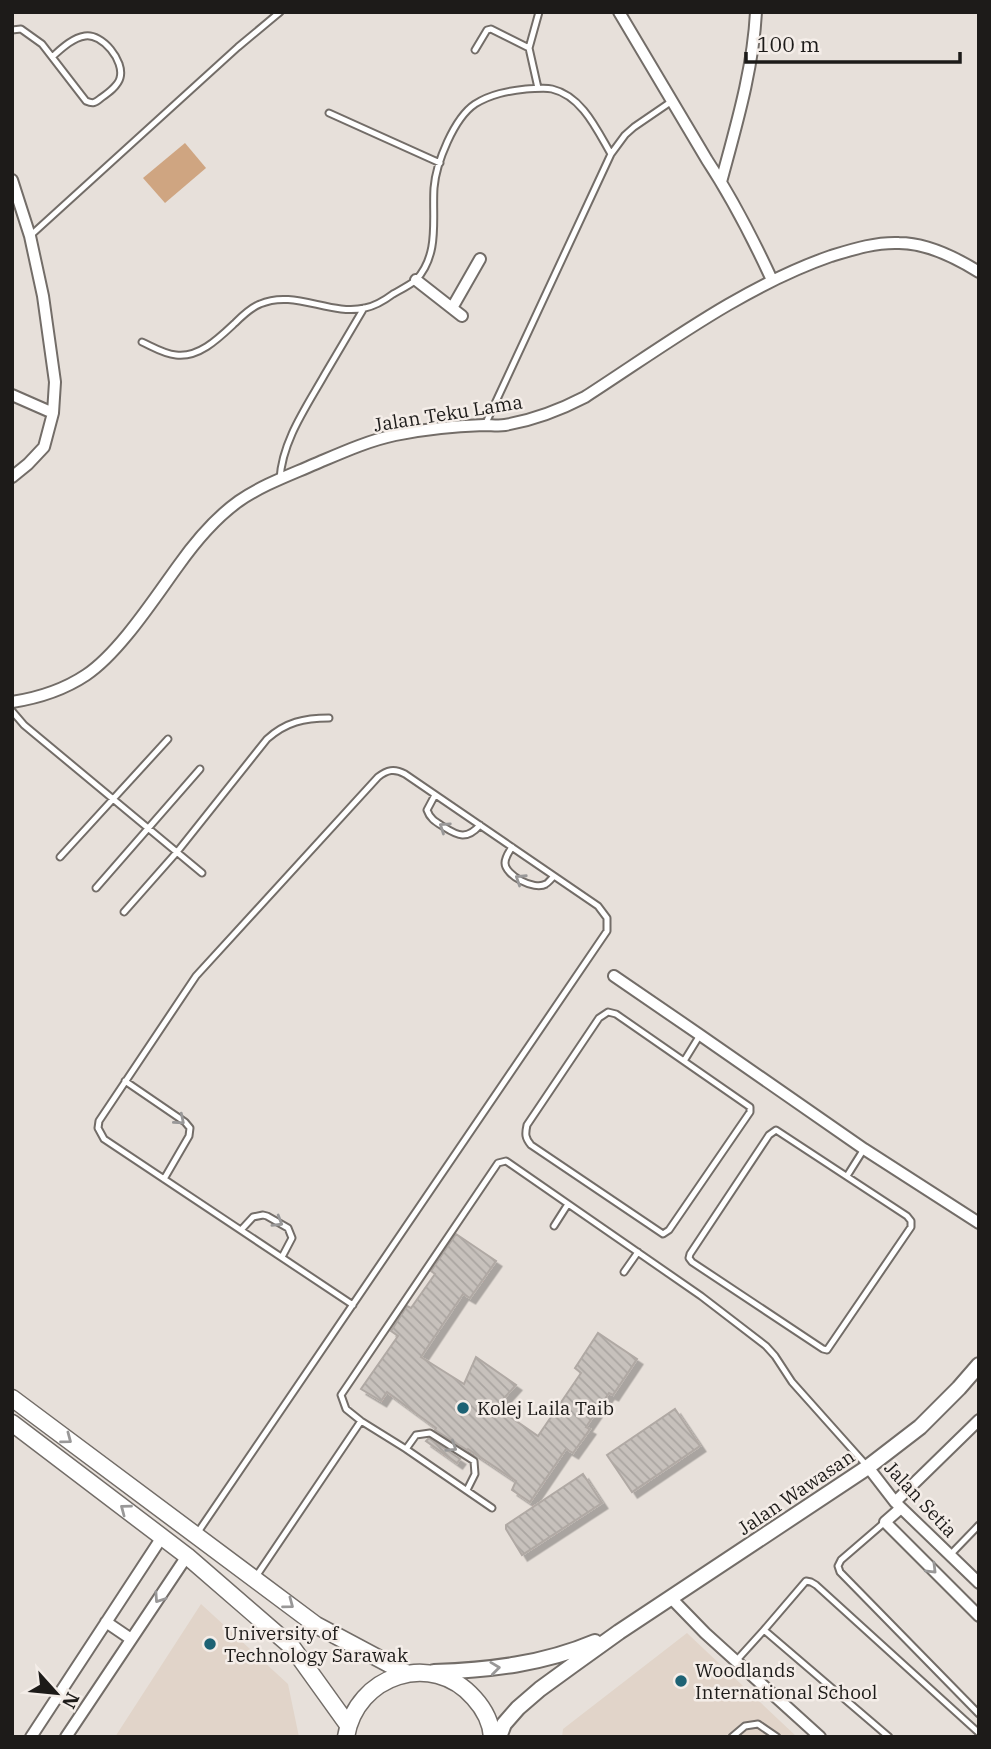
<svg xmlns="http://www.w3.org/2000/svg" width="991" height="1749" font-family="'IBM Plex Serif',serif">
	<defs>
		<pattern id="building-back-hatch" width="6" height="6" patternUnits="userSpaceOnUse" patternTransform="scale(1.75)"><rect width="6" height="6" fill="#c7c1bc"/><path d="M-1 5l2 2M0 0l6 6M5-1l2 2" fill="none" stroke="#aaa5a1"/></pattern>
		<filter id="shadow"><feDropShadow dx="5.5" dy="5.5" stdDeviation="0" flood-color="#0004"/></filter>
	</defs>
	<rect width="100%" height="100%" fill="#e7e0da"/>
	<path fill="#e1d4c9" d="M201 1604 288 1684 299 1737H115Z
		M687 1633 797 1737H562L563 1729Z"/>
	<path fill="#cfa581" d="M185 143 206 168 165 203 143 178Z"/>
	<path fill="url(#building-back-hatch)" stroke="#b0a9a4" stroke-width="2" filter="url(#shadow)" d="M456 1234 496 1261 470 1298 463 1294 421 1357 464 1384 476 1357 516 1385 496 1407 538 1436 581 1373 575 1368 598 1333 637 1359 613 1395 609 1393 586 1427 590 1429 573 1453 566 1449 530 1502 512 1490 516 1481 468 1449 467 1450 435 1430 436 1428 387 1392 381 1401 361 1389 398 1336 391 1331 407 1306 411 1308 435 1274 431 1271Z
		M675 1409 700 1446 632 1492 607 1455Z
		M429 1438 460 1459 457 1463 426 1441Z
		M583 1474 602 1503 522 1555 506 1529V1525Z"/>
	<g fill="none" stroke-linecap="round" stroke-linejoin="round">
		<defs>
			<path id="service" d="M12 30 21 29 42 44 86 101C93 104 95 103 101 98 108 93 118 86 120 78 125 61 102 33 85 36 72 38 61 49 52 57
				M475 50 487 30 491 29 529 48
				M538 88 529 48 539 12
				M329 113 440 163
				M30 236 238 47 280 12
				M142 342C153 347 164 354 176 355 199 358 219 338 235 323 242 316 250 308 260 304 294 289 330 316 365 308 375 306 385 300 393 294 400 290 410 285 416 280 440 254 432 219 434 188 436 163 454 118 475 104 491 94 508 91 526 89 534 89 544 87 552 89 582 96 597 130 611 154
				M485 425 611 154 625 135 634 127 672 101
				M280 479C282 441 307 406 325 374 338 352 351 330 364 308
				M12 711 24 725 202 873
				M435 795 427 810C430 819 436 822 444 827 458 836 467 840 480 825
				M512 847C509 852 505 857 505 863 505 875 534 891 546 884 547 884 553 877 554 876
				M60 857 168 739
				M96 888 200 769
				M124 912 177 852 267 739C286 722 304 718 329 718
				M608 1012 616 1014 750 1107V1112L669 1230 663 1234 531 1145C525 1138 525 1134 527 1125L599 1018Z
				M684 1061 700 1035
				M125 1081 185 1122 190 1128 189 1136 164 1179
				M776 1130 907 1216 911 1221V1227L827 1350 823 1349 692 1262 689 1258 690 1254 769 1135Z
				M847 1176 864 1149
				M554 1226 568 1204
				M241 1230 253 1217 263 1215 267 1216 288 1228 292 1238 282 1257
				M624 1272 638 1252
				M406 1449 416 1435 430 1433 474 1461 475 1474 467 1490
				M492 1508 406 1449 361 1421 346 1409 341 1395 498 1163 506 1161 509 1163 701 1296 766 1346 775 1356 792 1382 867 1466
				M885 1522 841 1560 838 1566 840 1572 979 1714
				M198 1532 607 931V918L598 906 405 774C394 768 387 770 378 777L196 976 99 1121 98 1128 104 1139 353 1305
				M950 1555 979 1525
				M255 1578 361 1421
				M736 1661 764 1630
				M732 1737 745 1726 758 1724 777 1737
				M889 1737 764 1630 806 1581 811 1582 816 1585 979 1733"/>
			<path id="minor" d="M619 12 707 160C732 198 753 239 772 280
				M12 180 30 236 43 296 55 382 53 413 44 447 28 464 12 477
				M721 182C736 126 753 70 756 12
				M416 280 462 316
				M452 308 480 259
				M12 395 53 413
				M12 702C38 698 65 689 86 675 119 653 154 599 178 566 195 542 215 518 239 501 262 485 290 475 315 464 341 453 367 441 395 435 424 429 455 426 484 425 491 425 499 426 505 425 534 420 560 410 585 397 664 346 742 287 831 256 854 249 876 242 899 243 927 243 955 257 979 272
				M614 976 700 1035 864 1149 979 1223
				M868 1467 895 1502 979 1583
				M895 1502 979 1420
				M901 1508 885 1522 979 1616
				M671 1598 705 1633 820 1737
				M106 1622 131 1639
				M31 1737 162 1537
				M66 1737 187 1556"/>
			<path id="tertiary" d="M434 1672C490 1670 543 1664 595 1642
				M499 1737 504 1724 518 1708 540 1689 573 1665 619 1632 868 1467 920 1427 959 1388 979 1365"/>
			<path id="secondary" d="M12 1398 316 1625 406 1673
				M12 1423 187 1556 292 1647 348 1725
				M346 1737C356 1675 432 1650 474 1698 484 1709 491 1722 492 1737"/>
		</defs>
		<use href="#service" stroke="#736d68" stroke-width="9"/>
		<use href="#minor" stroke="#736d68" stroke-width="14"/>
		<use href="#tertiary" stroke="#736d68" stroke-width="18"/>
		<use href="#secondary" stroke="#736d68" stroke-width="19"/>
		<use href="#service" stroke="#fff" stroke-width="5"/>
		<use href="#minor" stroke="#fff" stroke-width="10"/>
		<use href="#tertiary" stroke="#fff" stroke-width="14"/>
		<use href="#secondary" stroke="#fff" stroke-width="16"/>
	</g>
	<defs><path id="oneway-chevron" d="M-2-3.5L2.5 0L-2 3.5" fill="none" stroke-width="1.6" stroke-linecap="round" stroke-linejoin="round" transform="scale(1.75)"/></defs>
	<g stroke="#999898">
		<use href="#oneway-chevron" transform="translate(444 827) rotate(-146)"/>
		<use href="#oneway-chevron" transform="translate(520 879) rotate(-147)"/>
		<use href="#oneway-chevron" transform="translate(180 1120) rotate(40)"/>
		<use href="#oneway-chevron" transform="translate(278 1222) rotate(31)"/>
		<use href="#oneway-chevron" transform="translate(67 1439) rotate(37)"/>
		<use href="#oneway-chevron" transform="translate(452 1447) rotate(33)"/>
		<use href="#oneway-chevron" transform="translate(125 1509) rotate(-143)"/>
		<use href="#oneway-chevron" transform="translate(932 1569) rotate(45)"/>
		<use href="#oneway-chevron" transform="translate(159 1598) rotate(124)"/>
		<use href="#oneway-chevron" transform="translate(289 1604) rotate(37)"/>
		<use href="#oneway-chevron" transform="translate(495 1668) rotate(-7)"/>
	</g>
	<g fill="#1d6274" stroke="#f4ede8" stroke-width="2.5">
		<circle cx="463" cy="1408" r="7"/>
		<circle cx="210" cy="1644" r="7"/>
		<circle cx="681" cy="1681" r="7"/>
	</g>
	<g text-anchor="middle" stroke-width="5" stroke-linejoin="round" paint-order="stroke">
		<g font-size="19" fill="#1d1b19" stroke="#f4ede8">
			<text transform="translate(448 413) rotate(-9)" y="7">Jalan Teku Lama</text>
			<text transform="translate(796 1492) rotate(-34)" y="7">Jalan Wawasan</text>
			<text transform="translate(921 1499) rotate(47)" y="7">Jalan Setia</text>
		</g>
		<g font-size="19" fill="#1d1b19" stroke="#f4ede8" text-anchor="start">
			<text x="477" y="1415">Kolej Laila Taib</text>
			<text x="224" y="1640">University of<tspan x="224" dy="22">Technology Sarawak</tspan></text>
			<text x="695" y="1677">Woodlands<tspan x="695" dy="22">International School</tspan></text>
		</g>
	</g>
	<rect width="991" height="1749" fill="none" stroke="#1d1b19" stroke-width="28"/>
	<g transform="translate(56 1693) rotate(117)" stroke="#f4ede8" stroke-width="5" paint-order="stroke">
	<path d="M0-5L12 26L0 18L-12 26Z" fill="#1d1b19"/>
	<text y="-10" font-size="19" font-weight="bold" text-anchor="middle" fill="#1d1b19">N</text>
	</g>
	<path d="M746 52v10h214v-10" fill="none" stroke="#1d1b19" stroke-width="3.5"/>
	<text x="757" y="52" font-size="21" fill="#1d1b19" stroke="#f4ede8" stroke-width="5" paint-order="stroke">100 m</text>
</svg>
